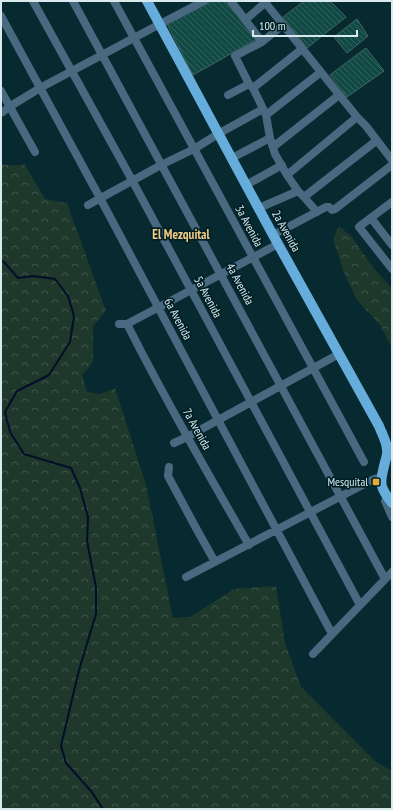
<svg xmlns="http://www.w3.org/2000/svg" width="393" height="810" font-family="'PT Sans Narrow',sans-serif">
	<defs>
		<pattern id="forest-crowns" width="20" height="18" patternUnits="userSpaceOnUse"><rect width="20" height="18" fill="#1e392b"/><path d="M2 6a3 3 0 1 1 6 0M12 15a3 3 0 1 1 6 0" fill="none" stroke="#3e564a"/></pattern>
		<pattern id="building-back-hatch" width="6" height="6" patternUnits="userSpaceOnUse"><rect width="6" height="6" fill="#114944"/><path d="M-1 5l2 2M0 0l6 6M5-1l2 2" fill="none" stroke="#33635f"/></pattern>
	</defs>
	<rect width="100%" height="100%" fill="#062a30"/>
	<path fill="url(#forest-crowns)" d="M1 165H25L45 199 67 203 106 311 93 326V362L82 375 87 392 100 394 115 388 146 485 173 618 190 617 234 589 276 586 285 643 301 687 376 762 392 771V809H1Z
		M339 226 352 237 372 266 392 289V348L380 325 357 300 343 270 333 239Z"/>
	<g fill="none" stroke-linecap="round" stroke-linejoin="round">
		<path stroke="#050e29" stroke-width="2" d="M1 260 4 262 18 278 33 276 55 279 68 296 74 316 70 342 49 375 17 391 5 412 10 432 24 454 71 468 80 488 88 517 87 541 96 587V614L79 670 61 746 66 763 91 791 103 809"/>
	</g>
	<path fill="url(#building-back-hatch)" stroke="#436662" d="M212 1H226L257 39 193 75 167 24Z
		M304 1H330L346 17 307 48 283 17Z
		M357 19 368 36 347 53 334 37Z
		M366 48 384 71 347 97 330 75Z"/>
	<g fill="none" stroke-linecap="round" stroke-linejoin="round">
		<path stroke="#48697f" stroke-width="8" d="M33 1 132 180 360 605
			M73 1 385 579
			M114 1 364 462
			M231 1 262 42
			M264 1 357 117 366 126 392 160
			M1 16 100 198 332 634
			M245 20 265 3
			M283 25 262 42 235 56 249 84 253 88 266 115 270 138 275 154 287 175 298 191 304 197 317 212
			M253 88 302 49
			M1 91 35 152
			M228 95 249 84
			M3 112 9 107 40 88 160 24 204 1
			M266 115 321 72
			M273 147 339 95
			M232 158 270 138
			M287 175 357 117
			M246 185 282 165
			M304 197 376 141
			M392 202 360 226 359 227 392 269
			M88 205 161 165 194 149 218 134 263 109
			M259 208 298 191
			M371 218 392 245
			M273 235 326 207H329L332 210 335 209 392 165
			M119 324H127L278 244
			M127 324C165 399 207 472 249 545
			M174 443 187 437 339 354
			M169 467 168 476 196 528 215 562
			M387 497 385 501 392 517
			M186 577 374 479 381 477
			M313 654 392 572"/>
		<path stroke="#66addc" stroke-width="10" d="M147 1 273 235 379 426C382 434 387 442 387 450 388 454 386 458 385 462 380 483 378 485 392 503"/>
	</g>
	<rect fill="#e5ad35" stroke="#002026" stroke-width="1.5" x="372" y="478" width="8" height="8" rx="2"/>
	<g text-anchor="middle" stroke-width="3.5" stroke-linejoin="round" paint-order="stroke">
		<g font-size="12" fill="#d8eaee" stroke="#002026">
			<text transform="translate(249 226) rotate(62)" y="4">3a Avenida</text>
			<text transform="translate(286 231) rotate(61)" y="4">2a Avenida</text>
			<text transform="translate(240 284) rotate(62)" y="4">4a Avenida</text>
			<text transform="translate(208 297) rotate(62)" y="4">5a Avenida</text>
			<text transform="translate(178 319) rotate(62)" y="4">6a Avenida</text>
			<text transform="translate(197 429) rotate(61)" y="4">7a Avenida</text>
		</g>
		<g font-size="12" fill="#d8eaee" stroke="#002026" text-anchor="end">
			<text x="368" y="486">Mesquital</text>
		</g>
		<g font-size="13" font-weight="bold" fill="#f2cb83" stroke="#002026">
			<text x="181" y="239">El Mezquital</text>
		</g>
	</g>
	<rect width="393" height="810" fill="none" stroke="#d8eaee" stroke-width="4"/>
	<path d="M253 30v6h104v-6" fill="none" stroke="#d8eaee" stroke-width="2"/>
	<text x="259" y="30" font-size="12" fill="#d8eaee" stroke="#002026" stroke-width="3" paint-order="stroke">100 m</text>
</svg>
